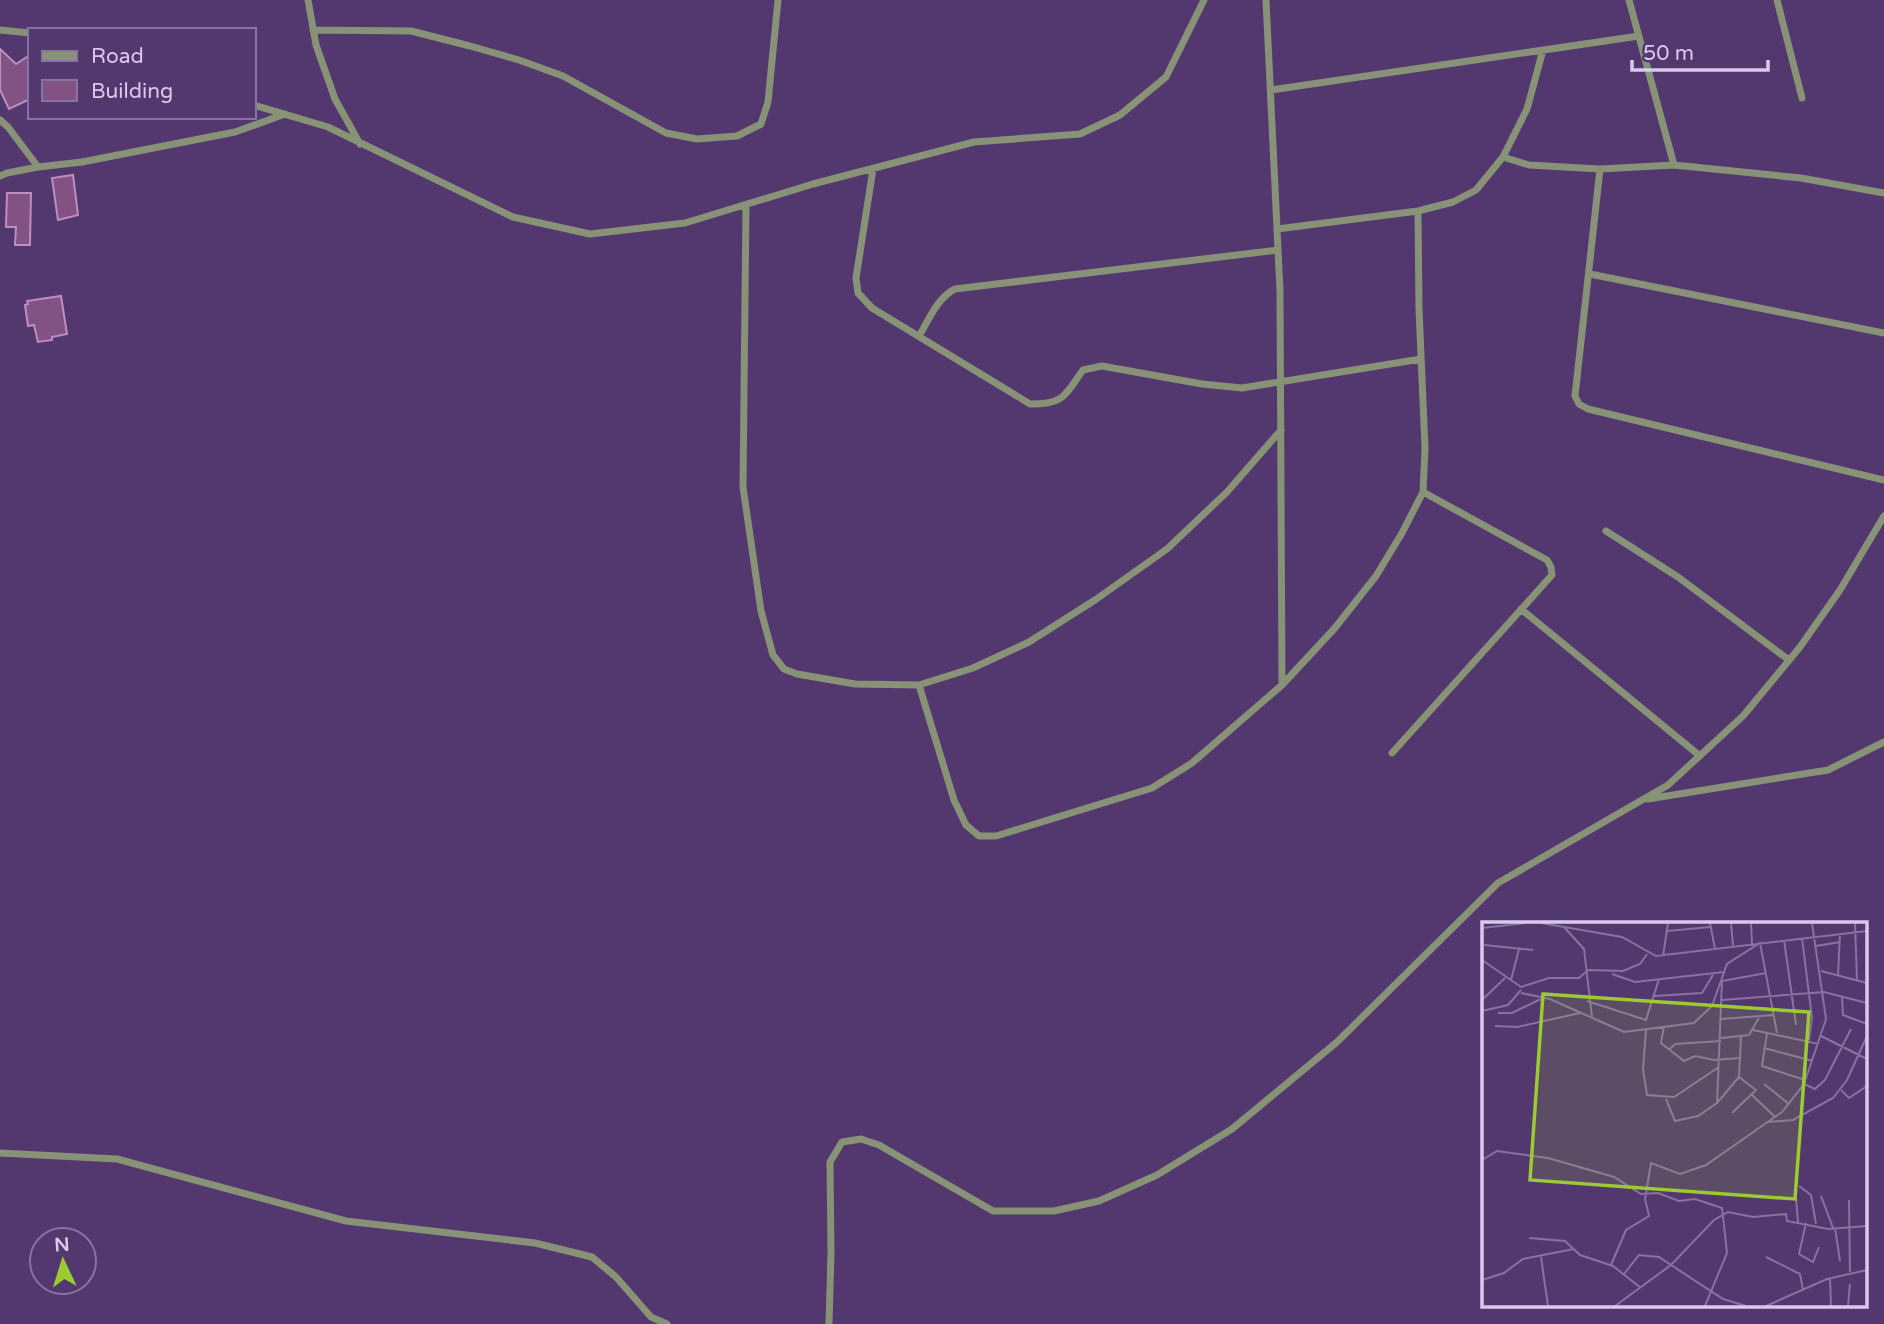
<svg xmlns="http://www.w3.org/2000/svg" width="1884" height="1324" font-family="'Varela Round',sans-serif">
	<rect width="100%" height="100%" fill="#53376f"/>
	<path fill="#825284" stroke="#c08dc2" stroke-width="2" d="M0 49 16 64 30 55V99L9 109 0 90Z
		M73 175 78 215 58 220 52 178Z
		M7 193H31L30 245H15L16 227H6Z
		M61 296 67 334 52 337V340L38 342 34 325 28 326 25 305 28 304 27 301Z"/>
	<g fill="none" stroke-linecap="round" stroke-linejoin="round">
		<path stroke="#879276" stroke-width="7" d="M308 0 316 45 335 99 360 144
			M1266 0 1280 291 1282 684
			M1629 0 1674 165
			M1777 0 1802 98
			M0 30 30 33
			M313 30 411 31 470 46 519 60 563 76 666 133 697 139 737 136 761 124 768 102 778 0
			M1271 90 1639 36
			M254 105 328 127 513 217 590 234 685 223 813 184 974 142 1080 134 1120 115 1166 77 1204 0
			M0 120 8 127 38 167
			M1503 157 1529 165 1600 169 1674 165 1801 178 1884 193
			M873 169 856 278 858 293 872 308 1030 404C1065 404 1064 396 1083 370L1102 366 1202 384 1242 388 1421 359
			M1600 169 1575 396 1579 404 1588 409 1884 480
			M0 176 7 173 38 167 82 162 235 132 285 114
			M746 205 743 487 761 611 773 655 784 669 797 674 855 684 919 685 973 668 1029 642 1095 600 1167 549 1227 492 1281 430
			M1277 229 1418 211 1453 202 1476 190 1503 157 1527 109 1543 50
			M1590 274 1884 333
			M919 336C929 320 937 298 955 289L1278 250
			M1606 531 1678 577 1789 660
			M1521 609 1700 756
			M919 685 954 800 966 825 979 836H996L1152 788 1192 763 1282 685 1334 629 1376 576 1402 533 1423 492 1425 448 1419 309 1418 211
			M1392 753 1552 575 1551 567 1547 560 1423 492
			M1648 799 1828 770 1884 742
			M0 1153 117 1159 346 1221 535 1243 592 1257 616 1277 651 1317 667 1324
			M829 1324 831 1253 830 1162 842 1142 861 1139 879 1145 993 1211H1054L1099 1201 1157 1175 1232 1129 1337 1042 1498 883 1668 785 1743 716 1800 647 1840 590 1884 516"/>
	</g>
	<g transform="translate(1482 922)">
		<rect width="385" height="385" fill="#53376f"/>
		<path fill="none" stroke="#8872a1" stroke-width="2" d="M59 1 140 15 174 34 385 9M228 1 233 27M249 1 251 24M269 1 270 22M373 1 375 58M82 5 102 27 110 95M0 6 44 1M185 9 228 5M320 16 330 96 327 118M302 18 314 103M2 23 51 28M334 24 358 20M181 34 186 1M0 38 39 65 67 56H97L106 48 141 49 158 42 165 32M339 49 385 61M130 52 153 60 242 50M356 53 358 12M29 58 37 27M39 71 68 77 142 110 212 101 230 84 245 42 278 21 295 111M172 74 220 71 231 53M360 75 361 93 385 102M0 78 23 56M240 78 342 70 385 81M105 79 164 98 177 57M0 89 26 83 39 68M16 91H30L61 76M239 97 292 93M13 104 35 105 98 91M182 104 179 121 202 139 213 134 232 138 258 136M164 108 161 147 165 173 192 175 237 145M271 108 337 122M285 111 280 144 323 158M339 114 385 137M239 116 267 113 278 94M282 126 331 139M187 128 193 122 239 119M282 162 307 182M322 162 333 167 343 158 369 107M359 168 367 176 385 164M269 172 293 195M184 177 193 199 216 194 235 181 257 155 259 115M235 181 240 59 284 51M250 191 274 168 257 155M286 200 311 198 351 176 365 158 385 114M0 238 15 229 66 236 132 255 159 272 176 271 197 279 213 277 240 286 245 331 223 384M317 264 329 273 334 302M339 274 351 306M314 276 316 300M367 278 368 350M324 301 317 332 331 340 337 325M353 306 358 339M47 316 83 319 98 333 131 344 159 366M59 335 66 384M284 335 318 352 321 368M129 343 144 308 167 294 163 277 169 241 198 252 224 243 300 190 322 162 344 97 330 1M142 352 157 333 177 335 189 343 232 298 246 290 271 295 304 292 305 299 346 307 385 304M348 357 349 384M0 358 22 351 41 337 92 327M133 384 189 343 241 377 264 384M284 384 345 357 385 348M366 384 368 362"/>
		<path fill="#9cca31" fill-opacity="0.15" stroke="#9cca31" stroke-width="3.5" d="M61 72 327 90 313 277 48 258Z"/>
		<rect width="385" height="385" fill="none" stroke="#d8caeb" stroke-width="3.5"/>
	</g>
	<rect x="28" y="28" width="228" height="91" fill="#53376f" stroke="#8872a1" stroke-width="2"/>
	<rect x="42" y="51" width="35" height="10" fill="#879276" stroke="#8872a1" stroke-width="2"/>
	<text x="91" y="63" font-size="21" fill="#d8caeb">Road</text>
	<rect x="42" y="80" width="35" height="21" fill="#825284" stroke="#8872a1" stroke-width="2"/>
	<text x="91" y="98" font-size="21" fill="#d8caeb">Building</text>
	<g transform="translate(63 1261) rotate(356)"><circle r="33" fill="#53376f" stroke="#8872a1" stroke-width="2"/>
	<path d="M0-5L12 26L0 18L-12 26Z" fill="#9cca31"/>
	<text y="-10" font-size="19" font-weight="bold" text-anchor="middle" fill="#d8caeb">N</text>
	</g>
	<path d="M1632 60v10h136v-10" fill="none" stroke="#d8caeb" stroke-width="3.5"/>
	<text x="1643" y="60" font-size="21" fill="#d8caeb" stroke="#53376f" stroke-width="5" paint-order="stroke">50 m</text>
</svg>
